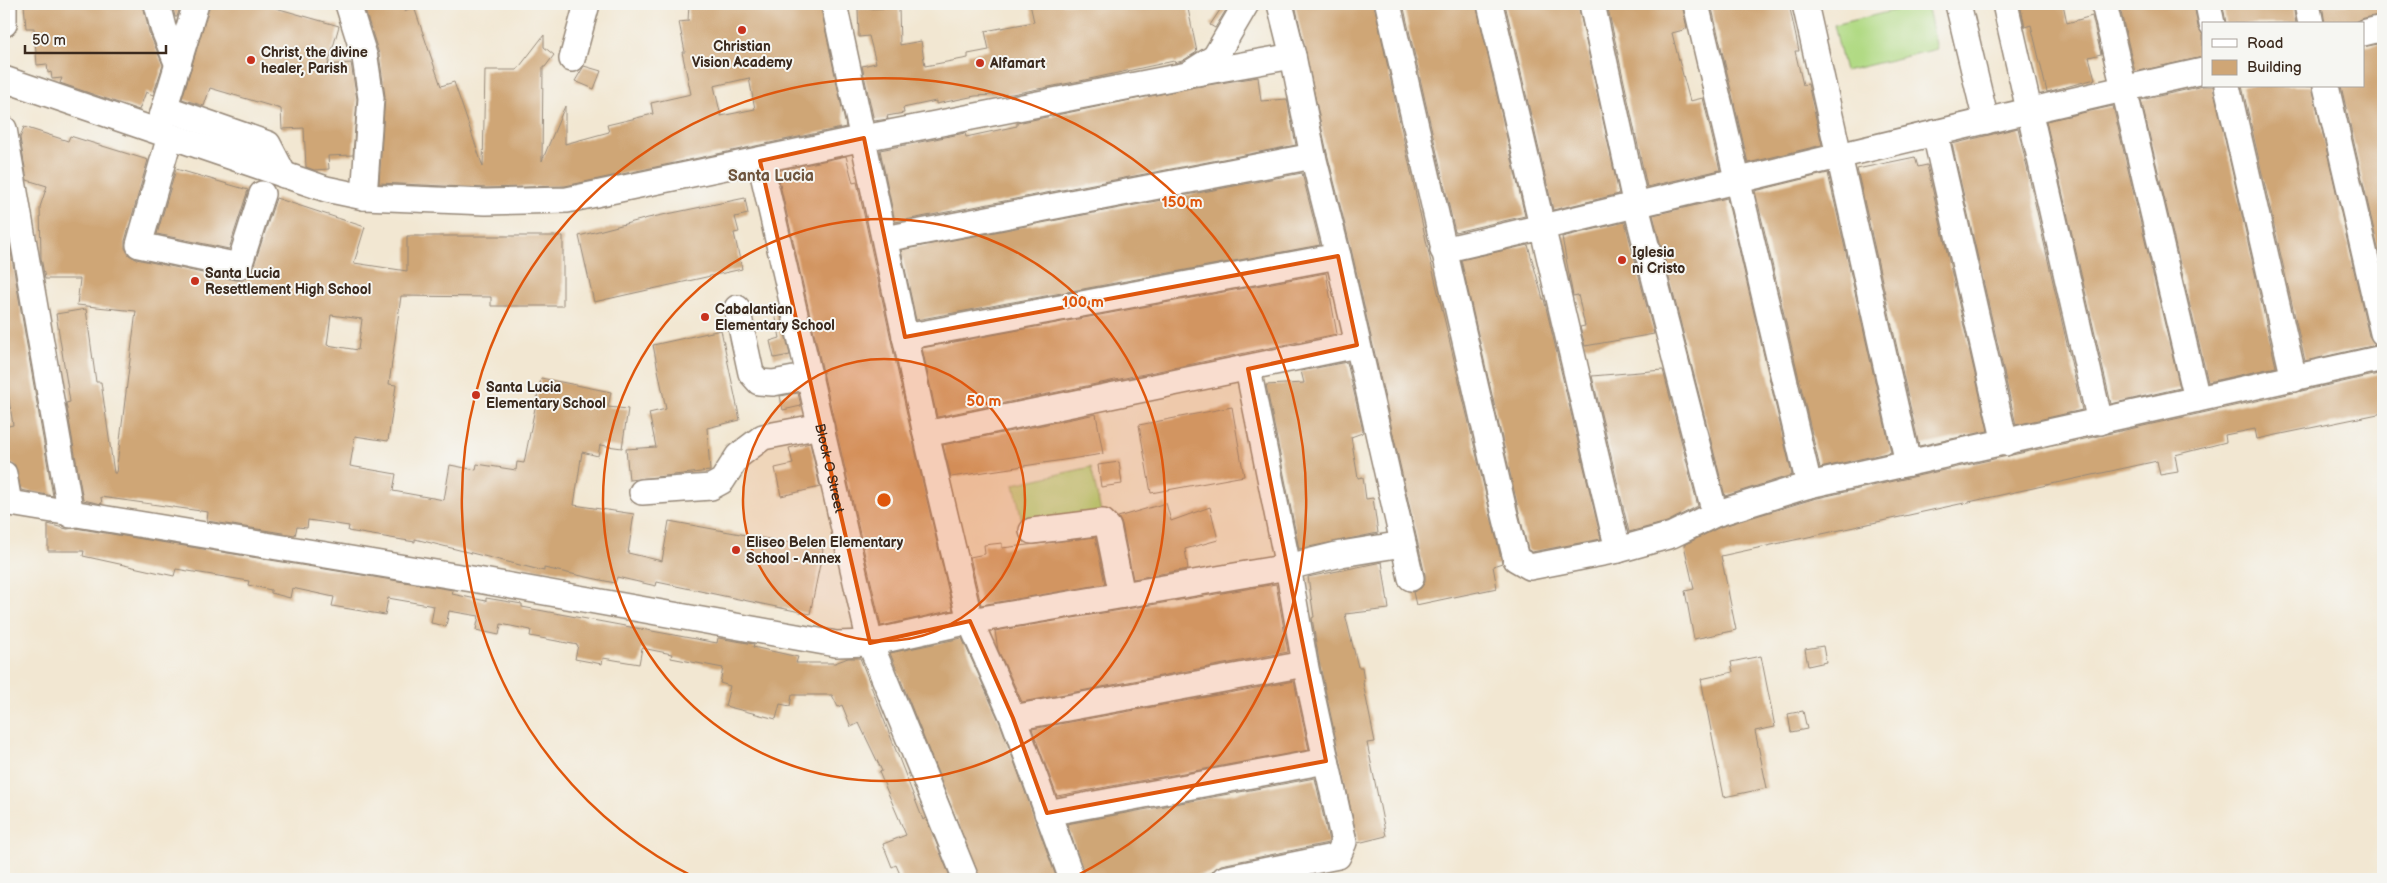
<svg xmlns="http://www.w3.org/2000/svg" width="2387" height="883" font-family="'Balsamiq Sans',sans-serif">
	<rect width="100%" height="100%" fill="#f6f6f2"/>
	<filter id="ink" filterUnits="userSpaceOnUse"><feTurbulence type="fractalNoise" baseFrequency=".02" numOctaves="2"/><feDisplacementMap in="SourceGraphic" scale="10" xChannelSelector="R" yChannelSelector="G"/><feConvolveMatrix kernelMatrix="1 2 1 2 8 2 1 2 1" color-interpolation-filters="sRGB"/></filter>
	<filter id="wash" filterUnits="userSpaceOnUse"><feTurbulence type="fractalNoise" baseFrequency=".0096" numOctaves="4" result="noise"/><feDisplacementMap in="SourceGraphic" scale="20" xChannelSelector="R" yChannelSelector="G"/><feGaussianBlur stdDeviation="1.12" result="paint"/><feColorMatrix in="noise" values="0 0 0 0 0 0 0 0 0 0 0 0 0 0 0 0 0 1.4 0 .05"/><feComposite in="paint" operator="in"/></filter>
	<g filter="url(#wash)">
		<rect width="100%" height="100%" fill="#f2e7d2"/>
		<path fill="#b1da84" stroke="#768251" d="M1921 4H1927L1937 49 1845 71 1834 25Z
			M1091 467 1101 512 1024 530 1014 484Z"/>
		<g id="blocks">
			<path fill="#cfa676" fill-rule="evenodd" d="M24 4H143L149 32 163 65 153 95 146 92 139 110 60 83 62 78 52 79 51 72 48 73 47 64 37 65 34 28H26Z
				M172 4H181L177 17H175Z
				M210 4H262L339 26 328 65 351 63 357 99 353 155 328 156 329 169 314 170 306 167 304 128 282 129 281 109 210 88 204 106 182 99Z
				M363 4H402L404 11 414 7 441 86 454 82 483 167 485 70H517L544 35V47L554 55 545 67H543L542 161 565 106V144L609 132 607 125 653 114 651 103 691 94 682 52H685L679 22 688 21 689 4H820L846 127 565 186 486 188 379 183 385 96 379 54ZM749 78 755 109 721 116 714 86Z
				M1030 4H1187L1197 52 1182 61 1175 63 1174 61 1080 81 1012 94 975 96 936 104V101L903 108 904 113 887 116 888 119 874 121 862 66 876 63 869 36 859 37 858 9 899 8 900 45 921 41 925 66 968 58V54L989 50 985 31 1034 22Z
				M1295 4H1374L1429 254 1502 563 1493 566 1497 588 1416 605 1413 592 1421 588 1425 582V575L1352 253 1327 153Z
				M1403 4H1476L1525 216 1455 232Z
				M1505 4H1578L1619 194 1553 210Z
				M1607 4H1682L1687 29 1672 33 1677 53 1690 101 1703 98 1720 170 1647 187Z
				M1711 4H1789L1799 51H1795L1803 85 1808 84 1822 145 1748 163Z
				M2020 4H2063L2067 23 2092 16 2101 54 2089 57 2095 79 2047 92 2031 25 2025 27Z
				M2119 4H2194L2198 27 2203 35V57L2135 72Z
				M2230 4H2293L2296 24H2226L2223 5Z
				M2322 4H2383V14L2360 19 2352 24H2325Z
				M1222 7 1226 10 1215 28 1210 25Z
				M2383 43V270L2341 86H2363V47Z
				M584 66 601 71 594 89 575 81Z
				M1258 77 1261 101 1287 99 1296 145 895 222 880 150 965 133 966 137 1017 126V123L1195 87Z
				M2203 86H2213L2276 367 2208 382 2141 100Z
				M2242 86H2312L2369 336 2376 345 2305 361Z
				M2113 106 2180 388 2111 404 2046 121Z
				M24 127 68 141 70 136 148 160 125 241V248L129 255 136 259 236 280H243L252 271 276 198 365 227 354 263 407 271V236H563V306H491V297L401 296 389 384 396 385 388 441 355 436 350 466 396 474 393 491 444 500 450 465 476 470 477 464 516 470 517 462 524 463 541 378 611 392 608 407 628 409 622 448 600 445 598 456 582 452 574 505 634 514 628 553 662 561 669 521 823 549 810 614 657 582 656 586 617 577 615 583 544 568V571L415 539V542L348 531 349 526 308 520 307 528 297 527 295 535 207 521 208 512 101 497 102 504 83 500 66 403 70 402 56 314 86 309 96 382H101L114 473H116L136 311 77 305 80 279H45L41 258 40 207 47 186 27 180 20 138ZM331 315 362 319 358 350 327 345Z
				M2018 128 2082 410 2016 425 1952 144Z
				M846 156 853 183 857 182 912 437 953 610 881 626 777 171Z
				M1915 157 1918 167 1927 165 1988 431 1919 446 1857 169Z
				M176 169 248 190 229 249 157 234Z
				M1302 173 1320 245 916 320 901 250Z
				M1828 173 1891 452 1820 468 1755 191Z
				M745 198 748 214 735 217 739 232 734 233 742 269 594 302 579 236 648 218Z
				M1727 198 1792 475 1725 496 1653 215Z
				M1625 222 1654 334 1585 346 1580 327 1585 326 1578 295 1573 296 1562 237Z
				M4 229H7L53 496 21 490 15 465 4 460V427L13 425 6 381H4Z
				M1528 245 1543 299H1544L1601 539 1532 552 1528 550 1518 508 1461 260Z
				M1326 273 1337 334 937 417 922 348Z
				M780 312 790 355 774 358 770 341 780 338 775 313Z
				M721 330 740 420 707 428 710 471 629 480 626 449 656 447 649 413 666 409 653 345Z
				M1347 362 1363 431 1362 433 1351 437 1358 478 1363 477 1366 499 1373 498 1378 533 1299 549 1266 385 1304 383 1301 371Z
				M1663 370 1698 506 1667 522 1629 532 1592 376Z
				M2383 373V413L2257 439 2255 429 2225 435 2226 442 2175 455 2178 472 2160 475 2157 461 1721 556 1736 630 1694 639 1685 591 1694 589 1684 545 1720 527 1813 499Z
				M798 393 801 406 783 410 780 396Z
				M1232 407 1244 476 1151 493 1139 425Z
				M1096 414 1103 454 951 477 943 445Z
				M810 443 820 487 781 496 775 468 793 464 789 448Z
				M1119 462 1122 484 1101 487 1098 465Z
				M1166 503 1171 521 1210 507 1218 540 1185 549 1188 569 1133 579 1122 524 1118 517Z
				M48 524 67 529 75 528 453 590 452 594 486 601V598L522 604V607L717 643 718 638 754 644 753 647 798 657 796 663H835L848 658H860L923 820 926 818 951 879H902L896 865 892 867 883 844 906 835 879 772 882 771 859 723 851 727 842 705 838 707 832 695H792L790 706 780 704 776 719 725 706 730 686 720 683 723 668 671 658 672 654 642 648 639 664 603 658 602 664 575 659 578 645 530 636 531 630 501 624 499 635 476 630 479 616 449 611 446 626 431 623 434 606 388 598 385 615 332 606 334 597 292 588 290 598 271 593V590L248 585 249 581 176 569 174 576 83 556 84 551H48Z
				M1095 537 1105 584 981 605 970 557 985 554 984 545 1002 543V548Z
				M1382 562 1389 609 1345 614 1358 667H1362L1364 682 1363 683 1375 742 1367 743 1386 836 1358 843 1319 661 1312 618 1314 617 1308 577Z
				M1276 584 1288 652 1022 702 998 650 995 631Z
				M962 638 1000 723 1057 879H980L890 653Z
				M1823 646 1826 662 1808 666 1805 649Z
				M1761 656 1775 727 1755 731 1767 788 1724 797 1701 679 1733 672 1731 662Z
				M1294 681 1309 750 1057 796 1032 729Z
				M1803 711 1807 729 1791 732 1788 714Z
				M1315 778 1329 841 1328 843 1221 865 1211 873 1184 877V879H1086L1067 824Z"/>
		</g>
	</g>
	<g filter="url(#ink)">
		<use href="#blocks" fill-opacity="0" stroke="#968878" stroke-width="1"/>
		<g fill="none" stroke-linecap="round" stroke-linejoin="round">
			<defs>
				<g id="minor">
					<path d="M157 4 163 28 178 65"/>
					<path d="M348 4 365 58 371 98 364 197"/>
					<path d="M834 4 926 434 970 621 1013 718 1072 879"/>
					<path d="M1280 4 1293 56 1313 156 1338 256 1411 578"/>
					<path d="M1388 4 1504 511 1516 559 1530 567 1618 550 1672 535 1715 514 1809 485 2383 358"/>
					<path d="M1490 4 1618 550"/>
					<path d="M1592 4 1636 206 1715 514"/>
					<path d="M1696 4 1809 485"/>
					<path d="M1805 4 1908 463"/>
					<path d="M1958 4 1986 121"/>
					<path d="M2005 4 2100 422"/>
					<path d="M2104 4 2197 399"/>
					<path d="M2208 4 2212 24"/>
					<path d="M2307 4 2311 24"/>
					<path d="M4 6V24"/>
					<path d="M2363 33 2383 28"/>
					<path d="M572 59 587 4"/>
					<path d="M1197 73 1293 56"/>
					<path d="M4 79 326 189 364 197 486 202 567 200 864 138 1187 75 1215 57 1246 4"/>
					<path d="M2227 86 2294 379"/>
					<path d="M2326 86 2383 333"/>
					<path d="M165 108 268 144 284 175"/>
					<path d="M160 123 196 4"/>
					<path d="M4 129 71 515"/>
					<path d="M1935 133 2005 443"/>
					<path d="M170 136 139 245 239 266 262 194"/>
					<path id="s1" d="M760 161 870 643 966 879"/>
					<path d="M885 239 1313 156"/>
					<path d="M1443 250C1697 192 1949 127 2203 71"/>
					<path d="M737 308 751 373 759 382 773 383 810 376"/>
					<path d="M905 337 1338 256"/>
					<path d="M926 434 1357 345"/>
					<path d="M4 474 9 503"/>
					<path d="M642 492 711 487 722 481 738 456 763 437 821 426"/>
					<path d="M4 502 472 579 836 644 870 643 970 621 1288 567 1341 554 1403 544"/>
					<path d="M1032 531 1103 522 1108 527 1122 595"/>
					<path d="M1013 718 1305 664"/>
					<path d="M1047 813 1326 761"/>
					<path d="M1224 879 1338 856 1344 842 1305 664 1288 567 1248 369"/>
				</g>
			</defs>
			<use href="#minor" stroke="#968878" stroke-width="28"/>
			<use href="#minor" stroke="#fff" stroke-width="25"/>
		</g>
	</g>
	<path fill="#df570d" fill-opacity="0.2" stroke="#df570d" stroke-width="4" stroke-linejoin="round" d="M864 138 905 337 1338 256 1357 345 1248 369 1326 761 1047 813 1013 718 970 621 870 643 760 161Z"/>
	<circle cx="884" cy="500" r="141" fill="#df570d" fill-opacity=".12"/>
	<g fill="none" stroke="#df570d" stroke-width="2.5">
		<circle cx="884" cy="500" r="141"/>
		<circle cx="884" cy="500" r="281"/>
		<path d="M696 878A422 422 0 1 1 1072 878"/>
	</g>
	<g fill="#c8321e" stroke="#f6f6f2" stroke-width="2">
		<circle cx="742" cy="30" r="5"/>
		<circle cx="251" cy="60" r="5"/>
		<circle cx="980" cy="63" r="5"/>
		<circle cx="1622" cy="260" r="5"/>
		<circle cx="195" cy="281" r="5"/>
		<circle cx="705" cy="317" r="5"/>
		<circle cx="476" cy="395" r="5"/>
		<circle cx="736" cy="550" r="5"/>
	</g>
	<g text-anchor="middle" stroke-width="4" stroke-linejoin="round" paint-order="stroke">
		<g font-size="14" font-weight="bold" fill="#3b2a1e" stroke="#f6f6f2" text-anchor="start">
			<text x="742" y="51" text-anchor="middle">Christian<tspan x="742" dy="16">Vision Academy</tspan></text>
			<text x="261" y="57">Christ, the divine<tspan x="261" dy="16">healer, Parish</tspan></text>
			<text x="990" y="68">Alfamart</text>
			<text x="1632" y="257">Iglesia<tspan x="1632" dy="16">ni Cristo</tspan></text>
			<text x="205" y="278">Santa Lucia<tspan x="205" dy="16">Resettlement High School</tspan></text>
			<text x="715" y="314">Cabalantian<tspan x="715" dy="16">Elementary School</tspan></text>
			<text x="486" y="392">Santa Lucia<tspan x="486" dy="16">Elementary School</tspan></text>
			<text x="746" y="547">Eliseo Belen Elementary<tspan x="746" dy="16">School - Annex</tspan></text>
		</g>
		<g font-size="14" fill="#3b2a1e" stroke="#f6f6f2">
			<text dy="5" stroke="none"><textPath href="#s1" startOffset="315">Block O Street</textPath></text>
		</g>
		<g font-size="16" font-weight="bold" fill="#6f553d" stroke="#f6f6f2">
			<text x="771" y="181">Santa Lucia</text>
		</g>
	</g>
	<circle cx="884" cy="500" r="8" fill="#df570d" stroke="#f6f6f2" stroke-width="2.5"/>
	<g font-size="15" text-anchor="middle" font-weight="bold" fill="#df570d" stroke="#f6f6f2" stroke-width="4" stroke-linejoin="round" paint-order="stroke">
		<text x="1182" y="207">150 m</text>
		<text x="1083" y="307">100 m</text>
		<text x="984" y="406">50 m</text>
	</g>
	<rect width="2387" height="883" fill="none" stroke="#f6f6f2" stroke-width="20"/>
	<rect x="2202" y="22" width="162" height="65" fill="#f6f6f2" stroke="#aba49d"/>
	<rect x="2212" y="39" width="25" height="8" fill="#ffffff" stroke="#aba49d"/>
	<text x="2247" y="48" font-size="15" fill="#3b2a1e">Road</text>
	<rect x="2212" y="60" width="25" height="15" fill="#cfa676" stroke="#aba49d"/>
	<text x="2247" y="72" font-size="15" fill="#3b2a1e">Building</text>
	<path d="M25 45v8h141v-8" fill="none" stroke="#3b2a1e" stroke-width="2.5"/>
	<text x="32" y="45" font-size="15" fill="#3b2a1e" stroke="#f6f6f2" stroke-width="4" paint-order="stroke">50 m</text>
</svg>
